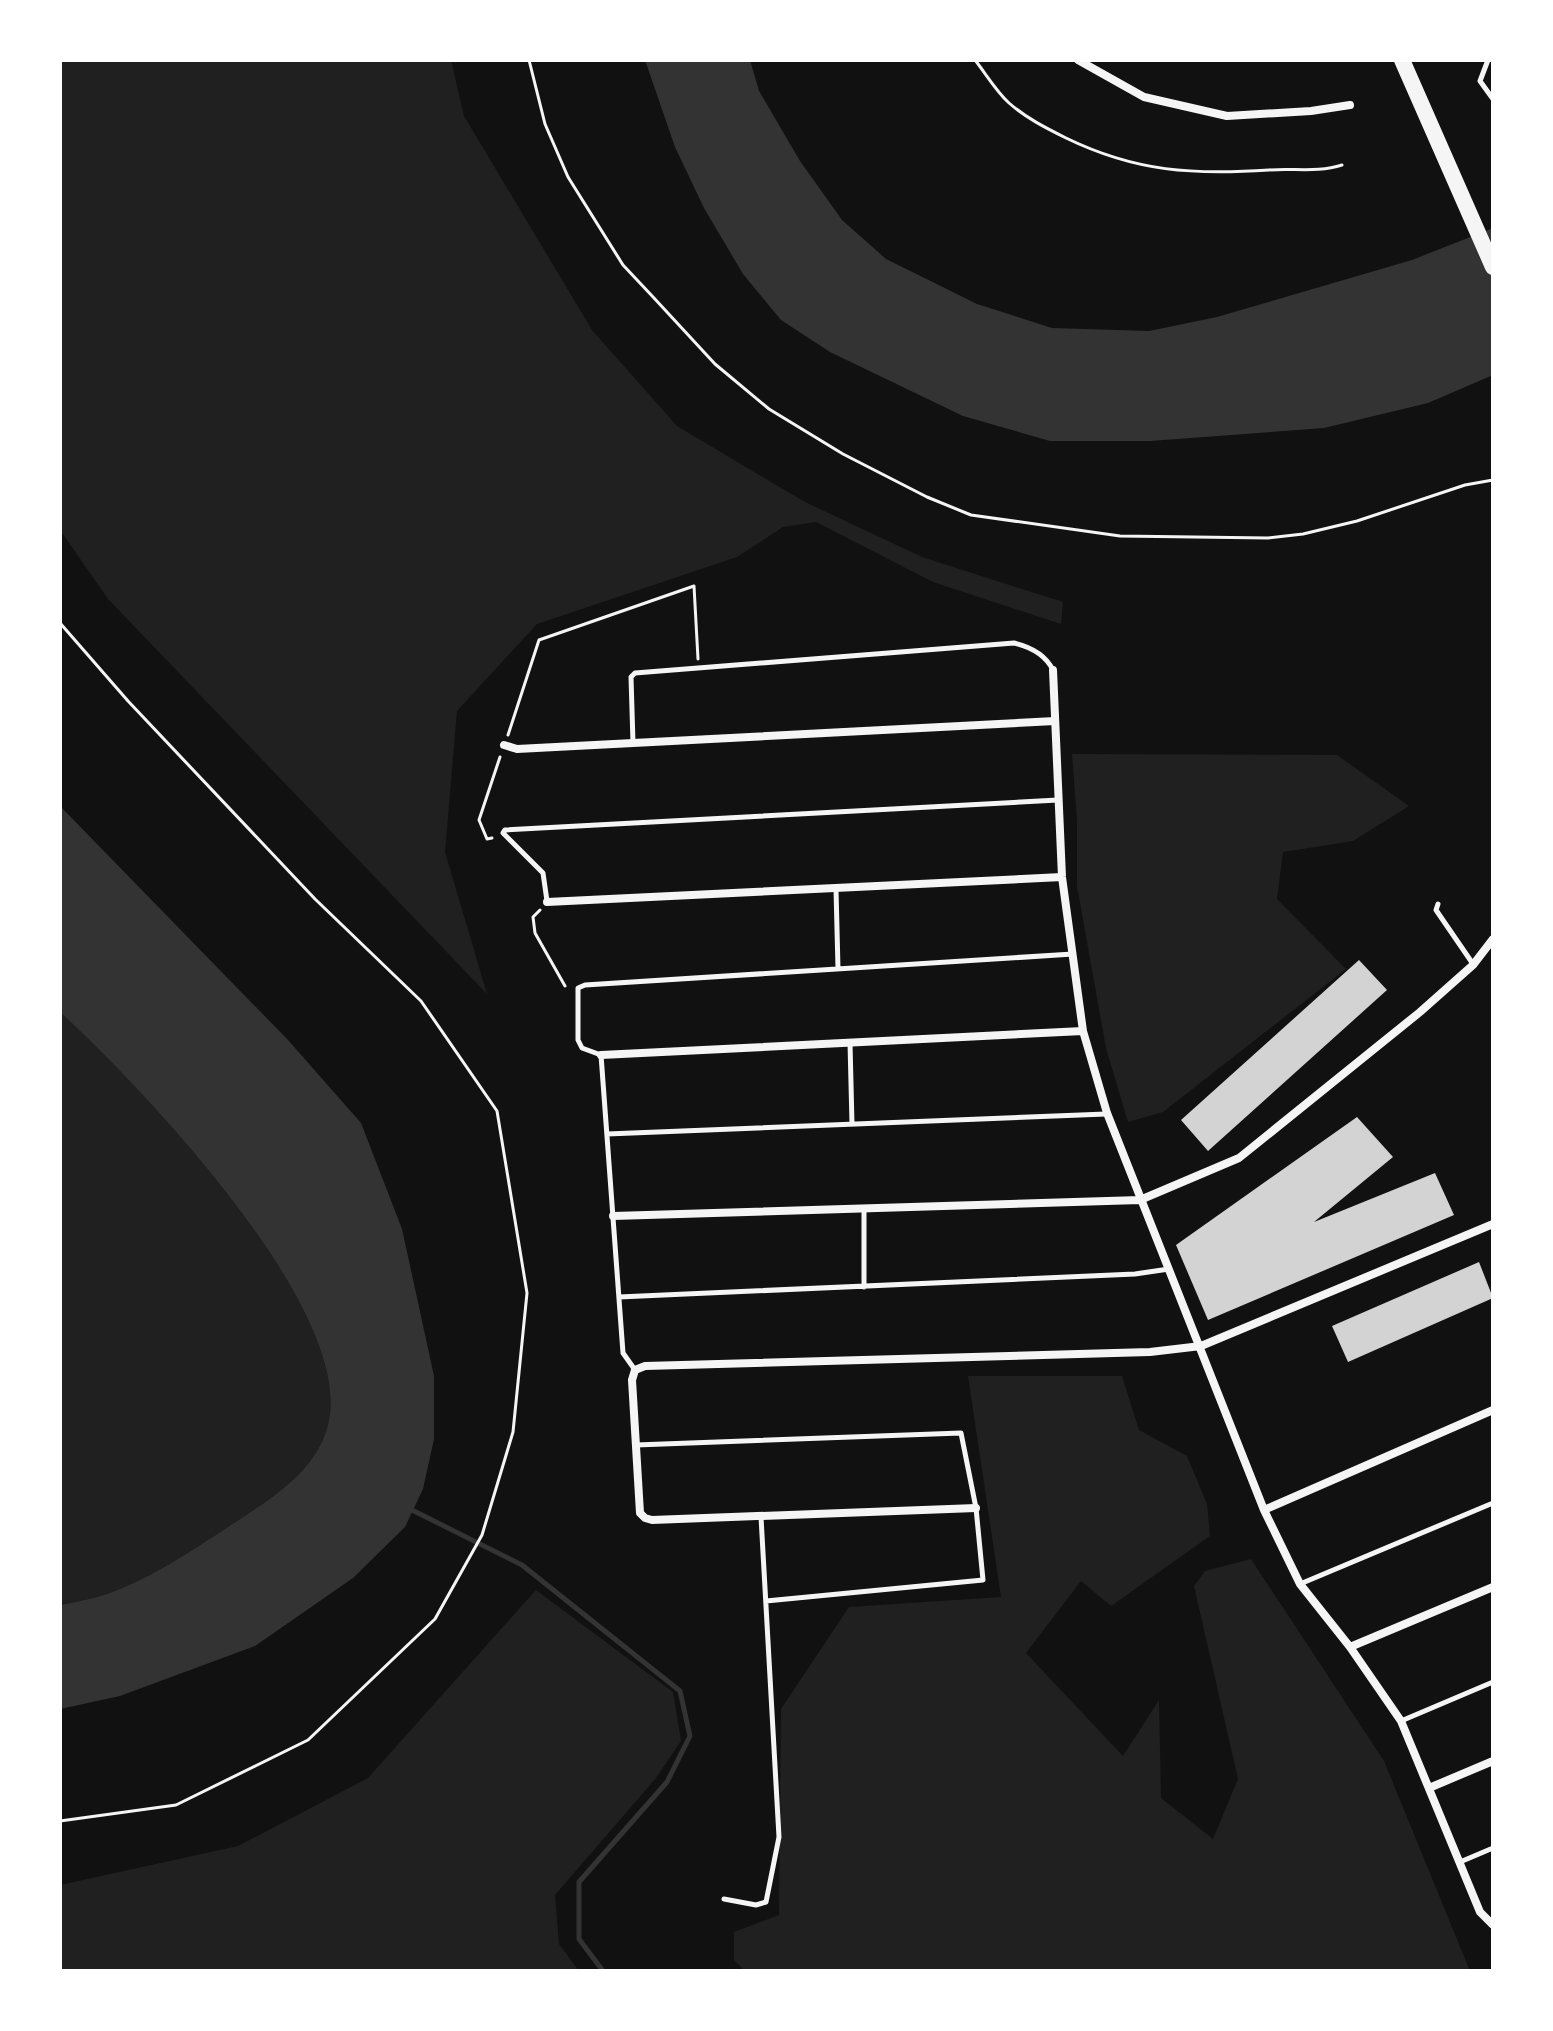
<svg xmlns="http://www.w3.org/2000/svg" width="1553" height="2031" font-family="Mulish,sans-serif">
	<rect width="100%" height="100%" fill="#111"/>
	<path fill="#202020" d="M60 60H451L464 116 592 330 677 426 805 502 922 557 1063 602 1061 624 933 582 816 522 783 527 737 557 537 624 457 711 445 852 487 994 108 599 60 530Z
		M1072 754 1337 755 1409 806 1353 841 1283 852 1277 899 1346 969 1163 1112 1128 1122 1106 1048 1077 886V820Z
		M60 1012C140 1086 351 1305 329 1420 319 1472 268 1500 228 1527 191 1551 150 1579 107 1594 92 1599 75 1602 60 1605Z
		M968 1376H1122L1139 1430 1187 1456 1207 1504 1210 1536 1111 1606 1081 1581 1026 1653 1123 1756 1159 1700 1161 1798 1213 1839 1238 1779 1194 1586 1205 1571 1251 1559 1384 1761 1470 1971H745L734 1960V1932L779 1915 781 1709 849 1607 1001 1597Z
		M536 1590 673 1692 681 1741 656 1778 555 1895 559 1944 579 1971H60V1885L238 1846 368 1778Z"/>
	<path fill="#333" d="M645 60H750L759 91 800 161 842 220 886 259 977 304 1052 328 1149 331 1217 317 1412 260 1493 228V375L1428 403 1324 428 1150 441H1050L963 416 830 352 781 320 743 274 704 208 675 147Z
		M60 806 288 1040 361 1123 402 1229 434 1376V1439L423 1489 405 1527 353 1578 255 1646 120 1696 60 1709V1605C75 1602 92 1599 107 1594 150 1579 191 1551 228 1527 268 1500 319 1472 329 1420 351 1305 140 1086 60 1012Z"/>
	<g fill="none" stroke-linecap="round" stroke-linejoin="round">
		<path stroke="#333" stroke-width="5" d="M410 1509 522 1565 680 1691 690 1736 667 1782 579 1882V1939L603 1971"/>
	</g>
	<path fill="#d3d3d3" d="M1359 960 1387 990 1208 1151 1181 1120Z
		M1357 1117 1393 1157 1314 1222 1435 1173 1454 1215 1208 1320 1176 1245Z
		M1479 1262 1493 1298 1348 1362 1332 1326Z"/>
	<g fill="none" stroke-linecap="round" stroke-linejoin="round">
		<path stroke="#f5f5f5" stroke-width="3" d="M529 60 545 124 568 177 623 265 654 298 715 364 769 409 843 454 927 497 971 515 1120 536 1268 538 1303 534 1357 521 1465 485 1493 480
			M975 60C986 74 996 91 1009 103 1026 118 1046 128 1066 138 1136 172 1193 175 1269 170 1294 168 1318 173 1342 165
			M60 623 128 701 315 899 421 1001 497 1111 527 1293 513 1432 482 1535 435 1619 308 1740 176 1805 60 1821
			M508 735 539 640 694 586 698 659
			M492 838 487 839 479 820 500 757
			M540 910 533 917 535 933 565 986"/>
		<path stroke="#f5f5f5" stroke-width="5" d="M1488 60 1480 81 1493 99
			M633 743 631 677 635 673 1014 643C1031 647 1045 654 1053 670
			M836 889 838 969
			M547 901 543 873 503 833 505 830 1058 800
			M1438 904 1436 910 1473 964
			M850 1043 852 1124
			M607 1134 1106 1114
			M864 1209V1287
			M619 1297 1135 1274 1169 1269
			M635 1370 623 1353 601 1055 582 1048 578 1040V988L585 985 1073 954
			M636 1445 961 1433 976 1508 983 1580 766 1601
			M1300 1584 1493 1503
			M1401 1721 1493 1682
			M1460 1862 1493 1848
			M724 1899 756 1905 766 1902 779 1837 761 1517"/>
		<path stroke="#f5f5f5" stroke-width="8" d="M1078 60 1144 97 1227 116 1311 111 1350 105
			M1053 670 1062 877 1083 1031 1107 1113 1264 1510 1300 1584 1350 1647 1401 1721 1480 1912 1493 1925
			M504 745 517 749 1055 721
			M547 902 1062 877
			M601 1055 1083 1031
			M613 1216 1140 1200 1239 1158 1420 1012 1473 965 1493 939
			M976 1508 652 1520 645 1518 640 1513 632 1380 635 1370 645 1366 1150 1352 1201 1346 1493 1224
			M1264 1510 1493 1410
			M1350 1647 1493 1587
			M1429 1788 1493 1761"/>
		<path stroke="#f5f5f5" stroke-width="16" d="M1402 60 1493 267"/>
	</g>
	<rect width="1553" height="2031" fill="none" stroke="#ffffff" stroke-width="124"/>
</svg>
